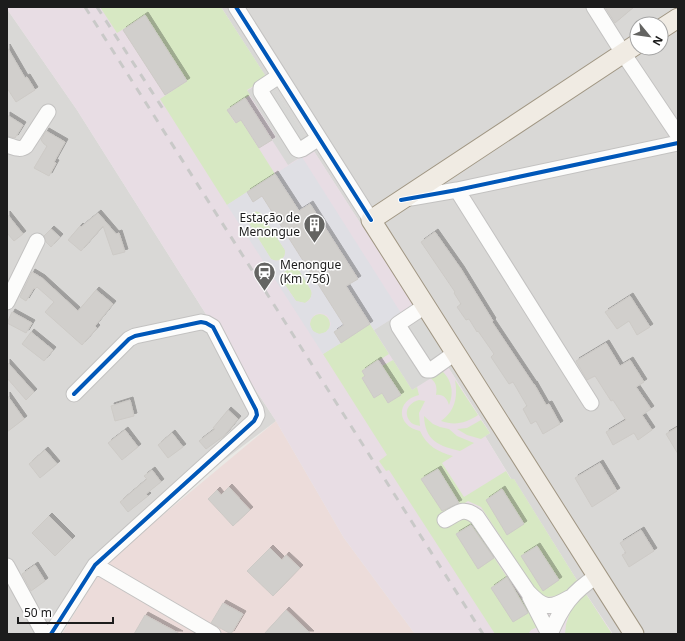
<svg xmlns="http://www.w3.org/2000/svg" width="685" height="641" font-family="'Noto Sans',sans-serif">
	<defs>
		<filter id="shadow"><feDropShadow dx="3" dy="-3" stdDeviation="0" flood-color="#0004"/></filter>
	</defs>
	<rect width="100%" height="100%" fill="#eae9e5"/>
	<path fill="#d9d8d6" fill-rule="evenodd" d="M221 7H678V634H613L578 582 514 480H512L485 436 490 433 448 367 451 364ZM637 24H661V48H637Z
		M7 9 77 110 209 319 276 421 95 557 44 634H7Z"/>
	<path fill="#ecdcda" d="M276 421 344 538 415 634H62L105 563Z"/>
	<path fill="#e8dde4" d="M7 7H221L452 365 448 367 490 433 485 436 511 479H514L578 582 613 634H415L344 538 276 421 209 319 77 110 7 9Z"/>
	<path fill="#d8d8d6" d="M267 78 313 149 288 165 272 140 276 137 247 91Z
		M413 305 452 365 412 390 374 330Z"/>
	<path fill="#d7e8c3" d="M100 7H221L267 78 247 90 250 95 227 110 235 123 241 120 275 174 227 205 160 99 187 81 145 16 117 33Z
		M256 211 261 213 285 250C286 259 279 263 271 259L248 222 249 215Z
		M290 267 296 268 299 270 311 290C313 296 310 300 305 303L296 301 283 282V273Z
		M310 324a10 10 0 1 1 20 0a10 10 0 1 1-20 0Z
		M370 324 389 354 362 371 365 376 362 378 374 398 382 393 388 403 400 395 382 366 393 360 412 390 417 387 419 395C396 400 396 426 420 431 427 446 438 452 453 456L442 463 464 497 506 471 511 479H514L578 582C566 591 555 601 539 595L481 507 468 501 441 518C452 518 465 515 472 524L539 626 531 630 528 634H495L389 470 386 471 379 461 387 455 323 354Z
		M442 371C452 380 454 393 449 405 447 398 443 394 436 395 437 388 437 383 430 378Z
		M455 380 478 415C466 423 455 426 441 421 455 411 458 397 455 380Z
		M419 400 425 401 419 413 420 426C416 425 411 424 409 420 403 411 410 402 419 400Z
		M424 416 433 424 440 427 449 429 457 436 474 443 460 451C439 446 425 441 424 416Z
		M481 420 490 433 481 439 467 435 457 429 467 428Z
		M584 591 612 634H565L566 624 574 601Z"/>
	<path fill="#dfdfe4" fill-rule="evenodd" d="M302 157 401 313 374 330 346 286 358 278 310 204 299 211 275 174Z
		M247 192 253 202 262 196 344 325 334 332 341 343 323 354 227 205ZM256 211 261 213 285 250V256L281 260 276 261 271 259 248 222 249 215ZM290 267 296 268 299 270 311 290 312 293 310 300 305 303 296 301 283 282 282 276 283 273ZM320 313 327 315 329 318 331 324 330 327 326 332 319 334 313 331 310 325V321L314 315Z"/>
	<path fill="#d1cfcc" stroke="#cdcac6" filter="url(#shadow)" d="M605 7H634L615 23Z
		M145 15 187 81 165 95 123 30Z
		M7 47 25 78 27 77 35 90 16 102 7 88Z
		M245 98 272 140 259 148 241 120 236 123 227 110Z
		M7 115 23 125 15 138 7 136Z
		M46 131 65 142 54 162 56 163 49 176 34 168 47 146 44 144 41 140Z
		M275 174 299 211 310 204 358 279 346 286 370 324 341 343 334 332 344 325 262 196 253 202 247 192Z
		M98 213 116 234 119 233 125 252 113 255 103 226 81 251 68 240 80 226 81 227Z
		M7 214 23 234 14 241 7 233Z
		M51 229 60 237 51 247 46 242 44 236Z
		M435 232 461 269 493 321 492 322 534 385V384L546 405 549 404 560 424 543 434 536 421 531 424 523 409 527 406 513 382 509 384 491 357 494 354 478 331 477 332 469 319 466 320 457 307 461 304 454 293 455 292 421 242Z
		M32 272 42 278 78 311 96 290 113 304 95 326 97 328 82 345 45 312 54 302 37 287 35 289 34 288 26 301 20 297Z
		M630 296 650 327 637 335 629 321 617 329 605 312Z
		M12 312 32 323 26 333 7 323Z
		M31 332 53 350 44 361 22 344Z
		M606 343 620 366 630 360 644 382 636 387 651 409 642 415 652 430 638 440 634 433 613 445 606 432 626 420 613 400 611 401 595 376 587 380 576 361Z
		M378 360 401 395 388 403 382 393 374 398 362 378 365 376 362 371Z
		M7 362 34 392 26 400 7 378Z
		M7 395 24 419 7 432Z
		M130 400 134 416 115 421 111 406Z
		M228 410 238 419 224 436 206 449 199 441 215 429 213 428Z
		M678 427V454L666 434Z
		M125 430 138 447 122 460 108 443Z
		M172 433 183 447 168 458 158 445Z
		M45 450 57 464 40 478 29 464Z
		M600 463 617 491 592 507 575 478Z
		M438 469 459 503 442 511 421 479Z
		M152 470 161 482 146 494 148 496 128 512 120 502 147 479 144 476Z
		M229 487 250 510 233 526 208 499 217 490 221 495Z
		M502 489 524 524 507 535 486 500Z
		M49 516 72 539 55 556 32 533Z
		M471 525 494 558 478 569 456 534Z
		M641 530 654 551 629 567 622 555 626 553 620 543Z
		M537 546 559 580 543 591 521 556Z
		M270 548 282 560 286 555 300 568 273 596 247 571Z
		M35 565 45 581 31 591 22 574Z
		M507 577 528 613 513 622 491 588Z
		M223 603 243 614 231 634 211 623Z
		M286 610 311 634H264Z
		M145 615 180 634H134Z"/>
	<g fill="none" stroke-linecap="round" stroke-linejoin="round">
		<defs>
			<path id="minor" d="M236 7 371 220
				M594 7 623 53 678 135
				M279 76 261 88V92L297 149 299 150 302 149 319 138
				M7 145C14 147 20 151 26 146L48 112
				M457 190 591 403
				M405 199 457 190 678 143
				M7 302 37 241
				M425 306 398 324 399 327 427 370H431L455 353
				M445 520C458 513 463 506 477 517L528 592C544 609 550 609 569 598
				M95 565 213 634
				M7 566 44 634
				M530 597 549 634
				M51 634 95 565 254 421 257 415 256 410 213 327 206 323 201 322 135 336 129 339 74 394
				M550 634C562 606 572 592 597 576"/>
			<path id="major" d="M661 29 678 18
				M634 634 371 220 637 44"/>
		</defs>
		<use href="#minor" stroke="#c3c2c1" stroke-width="17"/>
		<use href="#major" stroke="#a09683" stroke-width="21"/>
		<use href="#minor" stroke="#fcfcfb" stroke-width="15"/>
		<use href="#major" stroke="#f0ebe3" stroke-width="19"/>
		<path stroke="#c9c9c8" stroke-width="3" stroke-dasharray="8 8" stroke-linecap="butt" d="M85 7 483 634
			M97 7 165 112"/>
		<defs>
			<path id="cycleway" d="M236 7 371 220
				M401 200 457 190 678 143
				M51 634 95 565 254 421 257 415 256 410 213 327 206 323 201 322 135 336 129 339 74 394"/>
		</defs>
		<use href="#cycleway" stroke="#fff" stroke-width="6"/>
		<use href="#cycleway" stroke="#0057b8" stroke-width="4"/>
	</g>
	<defs>
		<symbol id="building-pin" viewBox="-11 -11 22 30"><path d="M0 17L-7.5 6A9.5 9.5 0 1 1 7.5 6Z" fill="#646462" stroke="#fff"/><path d="M-4-6H4V6H1V3H-1V6H-4ZM-2.5-4.3h1.7v1.8h-1.7ZM.8-4.3h1.7v1.8H.8ZM-2.5-1h1.7V.8h-1.7ZM.8-1h1.7V.8H.8Z" fill="#fff"/></symbol>
		<symbol id="station-pin" viewBox="-11 -11 22 30"><path d="M0 17L-7.5 6A9.5 9.5 0 1 1 7.5 6Z" fill="#646462" stroke="#fff"/><path d="M-3-6H3Q5-6 5-4V2Q5 4 3 4L4.5 6H3L1.5 4h-3L-3 6H-4.5L-3 4Q-5 4-5 2V-4Q-5-6-3-6ZM-3.5-4v3h7v-3ZM-3.5 1v1.5H-2V1ZM2 1v1.5H3.5V1Z" fill="#fff"/></symbol>
	</defs>
	<g fill-rule="evenodd">
		<use href="#building-pin" x="302" y="212" width="25" height="34"/>
		<use href="#station-pin" x="252" y="260" width="25" height="34"/>
	</g>
	<g text-anchor="middle" stroke-width="3" stroke-linejoin="round" paint-order="stroke">
		<g font-size="12" fill="#1c1c1c" stroke="#fff" text-anchor="end">
			<text x="300" y="222">Estação de<tspan x="300" dy="14">Menongue</tspan></text>
			<text x="280" y="269" text-anchor="start">Menongue<tspan x="280" dy="14">(Km 756)</tspan></text>
		</g>
	</g>
	<rect width="685" height="641" fill="none" stroke="#1c1c1c" stroke-width="16"/>
	<g transform="translate(649 36) rotate(119)"><circle r="19" fill="#ffffff" stroke="#a4a4a4"/>
	<path d="M0-3L7 15L0 10L-7 15Z" fill="#646462"/>
	<text y="-6" font-size="11" font-weight="bold" text-anchor="middle" fill="#1c1c1c">N</text>
	</g>
	<path d="M18 617v6h95v-6" fill="none" stroke="#1c1c1c" stroke-width="2"/>
	<text x="24" y="617" font-size="12" fill="#1c1c1c" stroke="#ffffff" stroke-width="3" paint-order="stroke">50 m</text>
</svg>
